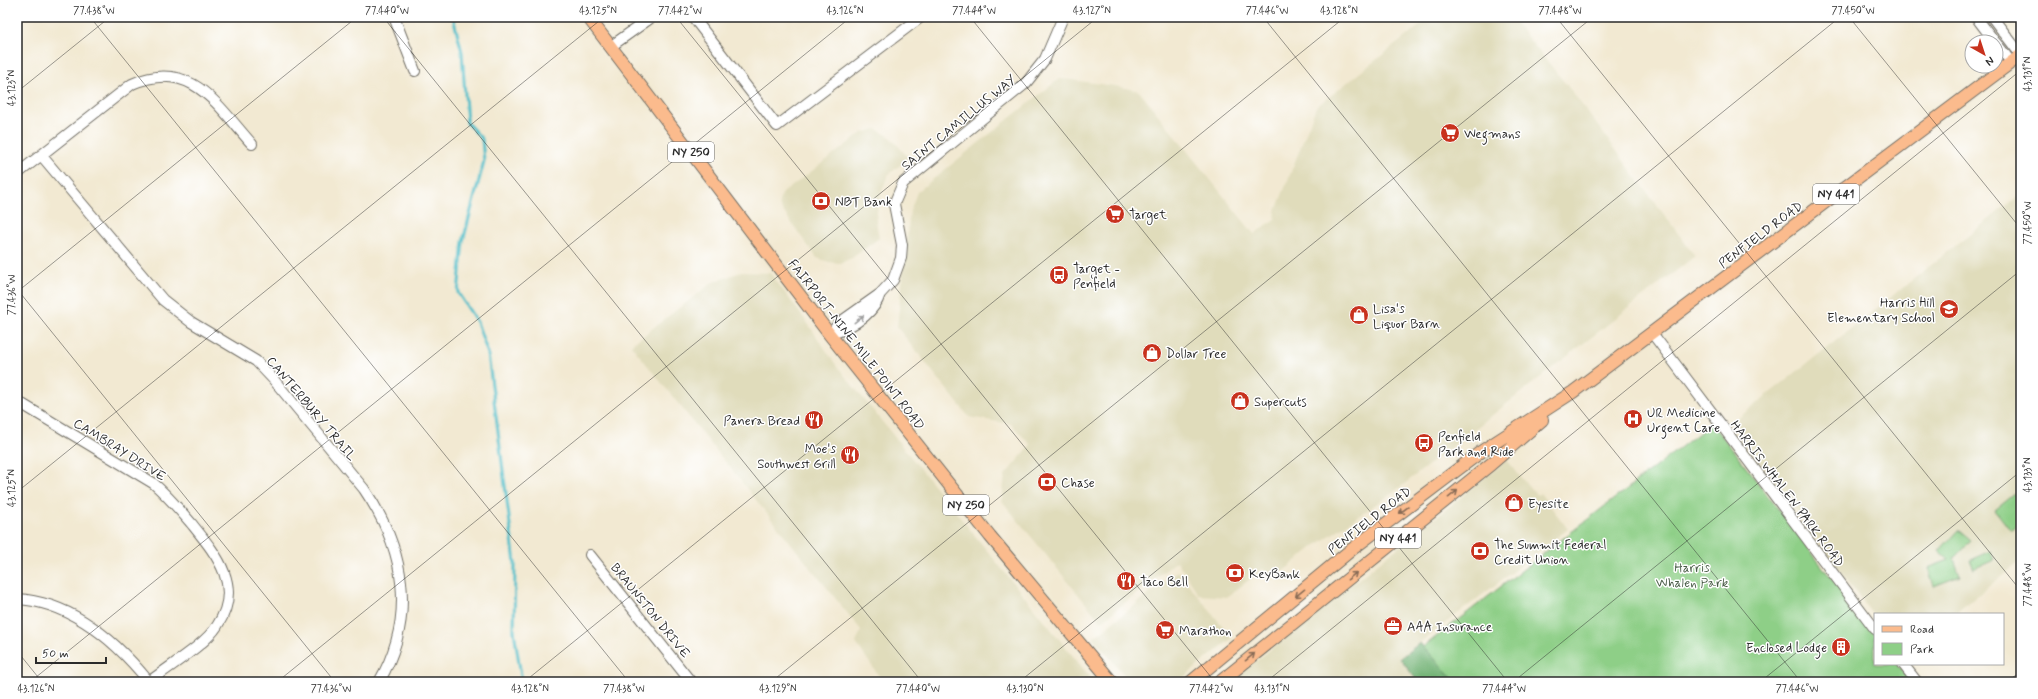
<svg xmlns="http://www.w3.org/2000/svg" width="2038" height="699" font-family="Mynerve,sans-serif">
	<rect width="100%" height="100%" fill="#fff"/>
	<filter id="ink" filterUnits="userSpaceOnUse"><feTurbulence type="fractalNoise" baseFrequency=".025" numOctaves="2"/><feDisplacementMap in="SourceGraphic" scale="8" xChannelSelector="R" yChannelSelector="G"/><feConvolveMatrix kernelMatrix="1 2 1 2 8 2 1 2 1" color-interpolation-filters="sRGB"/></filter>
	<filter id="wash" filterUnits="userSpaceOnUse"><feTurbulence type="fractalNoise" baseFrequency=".012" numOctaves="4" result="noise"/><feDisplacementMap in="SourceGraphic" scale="16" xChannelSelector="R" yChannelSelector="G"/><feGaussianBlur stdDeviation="0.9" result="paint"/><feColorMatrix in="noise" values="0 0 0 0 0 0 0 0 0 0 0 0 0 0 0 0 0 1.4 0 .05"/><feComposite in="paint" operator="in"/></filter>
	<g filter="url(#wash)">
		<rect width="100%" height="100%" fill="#f2e9d2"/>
		<path fill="#e0dcbb" d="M1431 17H1511L1570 89 1695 256 1394 492 1316 545 1272 580 1263 569 1227 597 1199 595 1177 561 1101 622 1002 501 1005 475 1031 445 1011 424 969 417 897 327 910 211 917 192 1059 79 1072 80 1121 87 1139 91 1254 234 1275 219 1276 211 1316 107Z
			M876 129 889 136 909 158 888 175 879 199 876 220 879 238 852 258 840 263 829 262 817 258 780 207 779 203 780 198 783 193 862 133Z
			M2021 194V561L1954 614H1875V618L1732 423Z
			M741 272 770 273 806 321 836 365 1094 682H883L856 643 861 630 631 345 713 282Z
			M1507 460 1531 490 1538 495 1540 493 1568 529 1400 658 1418 682H1230Z
			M1178 571 1232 638 1178 682 1156 681 1151 678H1140L1137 682H1130L1093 638Z"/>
		<path fill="#8ecf87" stroke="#5c7d59" d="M1712 423 1875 635V664H1897L1911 682H1436L1414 654Z
			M2021 489V523L2011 531 1995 510Z
			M1958 530 1971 541 1954 559 1960 576 1934 586 1928 568 1949 560 1939 551Z
			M1990 551 1994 560 1974 569 1970 560Z"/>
		<path fill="#72b274" stroke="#4e6e50" d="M1420 643 1456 682H1418L1400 658Z"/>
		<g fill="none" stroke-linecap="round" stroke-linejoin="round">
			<path stroke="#52bfca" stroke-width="3" d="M453 17 462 52 467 123 482 139 484 161 463 241 458 293 477 322 488 354 515 563 514 631 522 682"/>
		</g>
	</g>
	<g filter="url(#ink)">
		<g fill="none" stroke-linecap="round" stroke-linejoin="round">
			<defs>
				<path id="minor" d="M394 17 415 71
					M693 17 777 126 921 17
					M1976 17 1995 42
					M1992 17 2021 55
					M1996 43 2011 62
					M610 47 652 17
					M41 155 163 300 191 322 256 361 273 379 364 489C405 549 417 616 379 682
					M17 174 132 84C191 58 217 105 252 144
					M1652 333 1875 629
					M830 335 839 323 880 294 893 280 901 258 902 245 894 204 903 183 1026 83 1045 59 1063 17
					M830 335C849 328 874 315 880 294
					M17 401 153 483C167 495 179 509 191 523 216 554 244 586 217 626 205 645 168 667 149 682
					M590 555 691 682
					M17 599C72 602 116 641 149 682
					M1903 664 1917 682"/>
				<path id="major" d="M588 17 830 335 990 536 1112 682
					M1191 682 1351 550 1482 451 1573 392 2021 55
					M1220 682 1491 464 1542 420"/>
			</defs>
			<use href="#minor" stroke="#716e65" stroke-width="12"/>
			<use href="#major" stroke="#716e65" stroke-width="14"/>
			<use href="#minor" stroke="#fff" stroke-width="10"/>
			<use href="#major" stroke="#fbbb8d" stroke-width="12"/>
		</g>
		<defs><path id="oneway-shaft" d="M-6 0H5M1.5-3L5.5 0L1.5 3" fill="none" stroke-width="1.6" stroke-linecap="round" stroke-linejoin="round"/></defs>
		<use stroke="#a0a0a0" href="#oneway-shaft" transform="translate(859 319) rotate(-38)"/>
		<g stroke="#896c57">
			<use href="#oneway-shaft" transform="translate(1453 494) rotate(-39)"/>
			<use href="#oneway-shaft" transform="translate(1404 510) rotate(143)"/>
			<use href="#oneway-shaft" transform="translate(1352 576) rotate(-39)"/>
			<use href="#oneway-shaft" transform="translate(1300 593) rotate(141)"/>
			<use href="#oneway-shaft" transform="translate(1250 657) rotate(-39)"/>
		</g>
	</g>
	<path fill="none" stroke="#2b2b2b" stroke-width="1" stroke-opacity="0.45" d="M90 17 629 682M383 17 922 682M676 17 1215 682M970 17 1508 682M1263 17 1801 682M1556 17 2021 591M1849 17 2021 229M17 92 110 17M17 289 335 682M17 292 357 17M17 492 604 17M17 651 42 682M30 682 851 17M277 682 1098 17M524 682 1345 17M771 682 1593 17M1019 682 1840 17M1266 682 2021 70M1513 682 2021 270M1760 682 2021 471M2007 682 2021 671"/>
	<defs>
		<symbol id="supermarket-disc" viewBox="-11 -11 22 22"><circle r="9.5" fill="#c8321e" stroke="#fff"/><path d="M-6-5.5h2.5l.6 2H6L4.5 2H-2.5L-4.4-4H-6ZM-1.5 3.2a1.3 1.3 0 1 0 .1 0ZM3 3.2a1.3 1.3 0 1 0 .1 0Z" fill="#fff"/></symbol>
		<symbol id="bank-disc" viewBox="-11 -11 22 22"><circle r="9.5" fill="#c8321e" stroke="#fff"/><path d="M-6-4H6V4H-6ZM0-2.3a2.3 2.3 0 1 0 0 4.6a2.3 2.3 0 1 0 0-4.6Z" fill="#fff"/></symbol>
		<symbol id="bus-disc" viewBox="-11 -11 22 22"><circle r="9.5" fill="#c8321e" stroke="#fff"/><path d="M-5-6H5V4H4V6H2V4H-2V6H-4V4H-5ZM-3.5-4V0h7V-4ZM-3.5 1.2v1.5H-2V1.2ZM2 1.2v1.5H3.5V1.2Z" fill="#fff"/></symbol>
		<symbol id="school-disc" viewBox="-11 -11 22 22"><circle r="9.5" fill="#c8321e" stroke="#fff"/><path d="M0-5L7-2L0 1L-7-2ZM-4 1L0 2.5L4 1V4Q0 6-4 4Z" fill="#fff"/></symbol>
		<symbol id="shop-disc" viewBox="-11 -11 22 22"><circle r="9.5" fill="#c8321e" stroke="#fff"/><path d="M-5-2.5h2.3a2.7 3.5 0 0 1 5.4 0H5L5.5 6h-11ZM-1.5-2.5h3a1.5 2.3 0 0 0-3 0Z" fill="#fff"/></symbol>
		<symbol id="hospital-disc" viewBox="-11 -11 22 22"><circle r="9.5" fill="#c8321e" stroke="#fff"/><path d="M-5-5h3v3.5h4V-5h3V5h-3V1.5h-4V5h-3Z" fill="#fff"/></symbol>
		<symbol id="restaurant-disc" viewBox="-11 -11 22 22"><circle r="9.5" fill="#c8321e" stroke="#fff"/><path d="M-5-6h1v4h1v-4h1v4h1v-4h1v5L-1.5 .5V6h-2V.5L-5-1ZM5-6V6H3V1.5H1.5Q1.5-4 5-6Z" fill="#fff"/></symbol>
		<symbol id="office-disc" viewBox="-11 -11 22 22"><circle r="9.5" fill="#c8321e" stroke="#fff"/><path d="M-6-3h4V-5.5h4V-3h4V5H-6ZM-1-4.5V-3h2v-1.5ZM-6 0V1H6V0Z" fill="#fff"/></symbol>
		<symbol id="building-disc" viewBox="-11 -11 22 22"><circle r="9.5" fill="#c8321e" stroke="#fff"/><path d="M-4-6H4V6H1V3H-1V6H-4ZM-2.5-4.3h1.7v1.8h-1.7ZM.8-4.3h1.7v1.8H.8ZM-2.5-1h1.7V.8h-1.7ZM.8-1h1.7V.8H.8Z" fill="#fff"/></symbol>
	</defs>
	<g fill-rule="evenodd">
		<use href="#supermarket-disc" x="1439" y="122" width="22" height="22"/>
		<use href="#bank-disc" x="810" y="190" width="22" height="22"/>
		<use href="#supermarket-disc" x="1104" y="203" width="22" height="22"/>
		<use href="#bus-disc" x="1048" y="264" width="22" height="22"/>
		<use href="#school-disc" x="1938" y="298" width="22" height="22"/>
		<use href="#shop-disc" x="1348" y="304" width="22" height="22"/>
		<use href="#shop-disc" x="1141" y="342" width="22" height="22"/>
		<use href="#shop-disc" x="1229" y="390" width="22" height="22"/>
		<use href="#hospital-disc" x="1622" y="408" width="22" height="22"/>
		<use href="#restaurant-disc" x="803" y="409" width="22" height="22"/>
		<use href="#bus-disc" x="1413" y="432" width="22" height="22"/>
		<use href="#restaurant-disc" x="839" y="444" width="22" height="22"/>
		<use href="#bank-disc" x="1036" y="471" width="22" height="22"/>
		<use href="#shop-disc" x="1503" y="492" width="22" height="22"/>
		<use href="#bank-disc" x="1469" y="540" width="22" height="22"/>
		<use href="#bank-disc" x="1224" y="562" width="22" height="22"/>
		<use href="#restaurant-disc" x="1115" y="570" width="22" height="22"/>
		<use href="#office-disc" x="1382" y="615" width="22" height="22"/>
		<use href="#supermarket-disc" x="1154" y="619" width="22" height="22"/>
		<use href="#building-disc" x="1830" y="636" width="22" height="22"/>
	</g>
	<g text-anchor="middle" stroke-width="3" stroke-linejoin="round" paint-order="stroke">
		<g fill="#fff" stroke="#6b6b6b" stroke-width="1">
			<rect x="668" y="142" width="46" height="20" rx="3"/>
			<rect x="1813" y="184" width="46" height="20" rx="3"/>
			<rect x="943" y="495" width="46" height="20" rx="3"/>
			<rect x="1375" y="528" width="46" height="20" rx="3"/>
		</g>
		<g font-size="12" font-weight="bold" fill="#2b2b2b">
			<text x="691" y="156">NY 250</text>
			<text x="1836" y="198">NY 441</text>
			<text x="966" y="509">NY 250</text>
			<text x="1398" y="542">NY 441</text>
		</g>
		<g font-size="13" fill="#2b2b2b" stroke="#fff">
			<text transform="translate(958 122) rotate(-39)" y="5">SAINT CAMILLUS WAY</text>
			<text transform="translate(1760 234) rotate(-37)" y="5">PENFIELD ROAD</text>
			<text transform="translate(857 344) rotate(52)" y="5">FAIRPORT-NINE MILE POINT ROAD</text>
			<text transform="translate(312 408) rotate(50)" y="5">CANTERBURY TRAIL</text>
			<text transform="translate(120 449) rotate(32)" y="5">CAMBRAY DRIVE</text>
			<text transform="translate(1788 493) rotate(53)" y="5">HARRIS WHALEN PARK ROAD</text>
			<text transform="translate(1369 520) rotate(-38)" y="5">PENFIELD ROAD</text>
			<text transform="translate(651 610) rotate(51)" y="5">BRAUNSTON DRIVE</text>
		</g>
		<g font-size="13" fill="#2b2b2b" stroke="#fff" text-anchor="start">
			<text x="1464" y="138">Wegmans</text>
			<text x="835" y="206">NBT Bank</text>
			<text x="1129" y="219">Target</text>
			<text x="1073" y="273">Target -<tspan x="1073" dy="15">Penfield</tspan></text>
			<text x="1935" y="307" text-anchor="end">Harris Hill<tspan x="1935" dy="15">Elementary School</tspan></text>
			<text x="1373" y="313">Lisa's<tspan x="1373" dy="15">Liquor Barn</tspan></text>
			<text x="1166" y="358">Dollar Tree</text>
			<text x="1254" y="406">Supercuts</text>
			<text x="1647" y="417">UR Medicine<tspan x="1647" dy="15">Urgent Care</tspan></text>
			<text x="800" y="425" text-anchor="end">Panera Bread</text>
			<text x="1438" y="441">Penfield<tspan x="1438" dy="15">Park and Ride</tspan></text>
			<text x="836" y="453" text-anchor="end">Moe's<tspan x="836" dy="15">Southwest Grill</tspan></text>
			<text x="1061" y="487">Chase</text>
			<text x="1528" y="508">Eyesite</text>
			<text x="1494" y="549">The Summit Federal<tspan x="1494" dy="15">Credit Union</tspan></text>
			<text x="1249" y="578">KeyBank</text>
			<text x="1140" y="586">Taco Bell</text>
			<text x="1407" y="631">AAA Insurance</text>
			<text x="1179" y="635">Marathon</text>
			<text x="1827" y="652" text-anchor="end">Enclosed Lodge</text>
		</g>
		<g font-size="13" fill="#495c47" stroke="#fff">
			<text x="1692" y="572">Harris<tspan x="1692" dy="15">Whalen Park</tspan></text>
		</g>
	</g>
	<rect width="2038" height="699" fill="none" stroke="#fff" stroke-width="44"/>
	<rect x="1874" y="613" width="130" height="52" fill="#ffffff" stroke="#aaaaaa"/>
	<rect x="1882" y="626" width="20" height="6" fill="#fbbb8d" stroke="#aaaaaa"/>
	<text x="1910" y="633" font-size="12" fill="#2b2b2b">Road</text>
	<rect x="1882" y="643" width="20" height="12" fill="#8ecf87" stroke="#aaaaaa"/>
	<text x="1910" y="653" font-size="12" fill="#2b2b2b">Park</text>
	<g transform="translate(1984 54) rotate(141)"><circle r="19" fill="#ffffff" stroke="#aaaaaa"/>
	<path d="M0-3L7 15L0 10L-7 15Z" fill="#c8321e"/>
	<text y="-6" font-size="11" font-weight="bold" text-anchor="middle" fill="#2b2b2b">N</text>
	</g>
	<path d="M36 657v6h70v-6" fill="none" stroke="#2b2b2b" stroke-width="2"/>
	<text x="42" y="657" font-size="12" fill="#2b2b2b" stroke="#ffffff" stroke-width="3" paint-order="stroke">50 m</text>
	<rect x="22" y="22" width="1994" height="655" fill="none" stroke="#2b2b2b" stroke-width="1.5"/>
	<g font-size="10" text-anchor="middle" fill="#2b2b2b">
		<text x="94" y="14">77.438°W</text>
		<text x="387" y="14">77.440°W</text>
		<text x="598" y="14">43.125°N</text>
		<text x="680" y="14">77.442°W</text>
		<text x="845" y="14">43.126°N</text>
		<text x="974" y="14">77.444°W</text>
		<text x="1092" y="14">43.127°N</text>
		<text x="1267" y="14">77.446°W</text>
		<text x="1339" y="14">43.128°N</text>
		<text x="1560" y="14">77.448°W</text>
		<text x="1853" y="14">77.450°W</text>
		<text transform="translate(2027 74) rotate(-90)" y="4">43.131°N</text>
		<text transform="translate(11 88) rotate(-90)" y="4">43.123°N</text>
		<text transform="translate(2027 223) rotate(-90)" y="4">77.450°W</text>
		<text transform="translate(11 295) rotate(-90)" y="4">77.436°W</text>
		<text transform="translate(2027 475) rotate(-90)" y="4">43.133°N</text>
		<text transform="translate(11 488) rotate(-90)" y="4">43.125°N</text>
		<text transform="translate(2027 585) rotate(-90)" y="4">77.448°W</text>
		<text x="36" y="692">43.126°N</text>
		<text x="331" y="692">77.436°W</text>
		<text x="530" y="692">43.128°N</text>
		<text x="624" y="692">77.438°W</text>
		<text x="778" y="692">43.129°N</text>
		<text x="918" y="692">77.440°W</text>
		<text x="1025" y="692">43.130°N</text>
		<text x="1211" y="692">77.442°W</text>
		<text x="1272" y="692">43.131°N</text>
		<text x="1504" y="692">77.444°W</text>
		<text x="1797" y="692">77.446°W</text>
	</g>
</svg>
